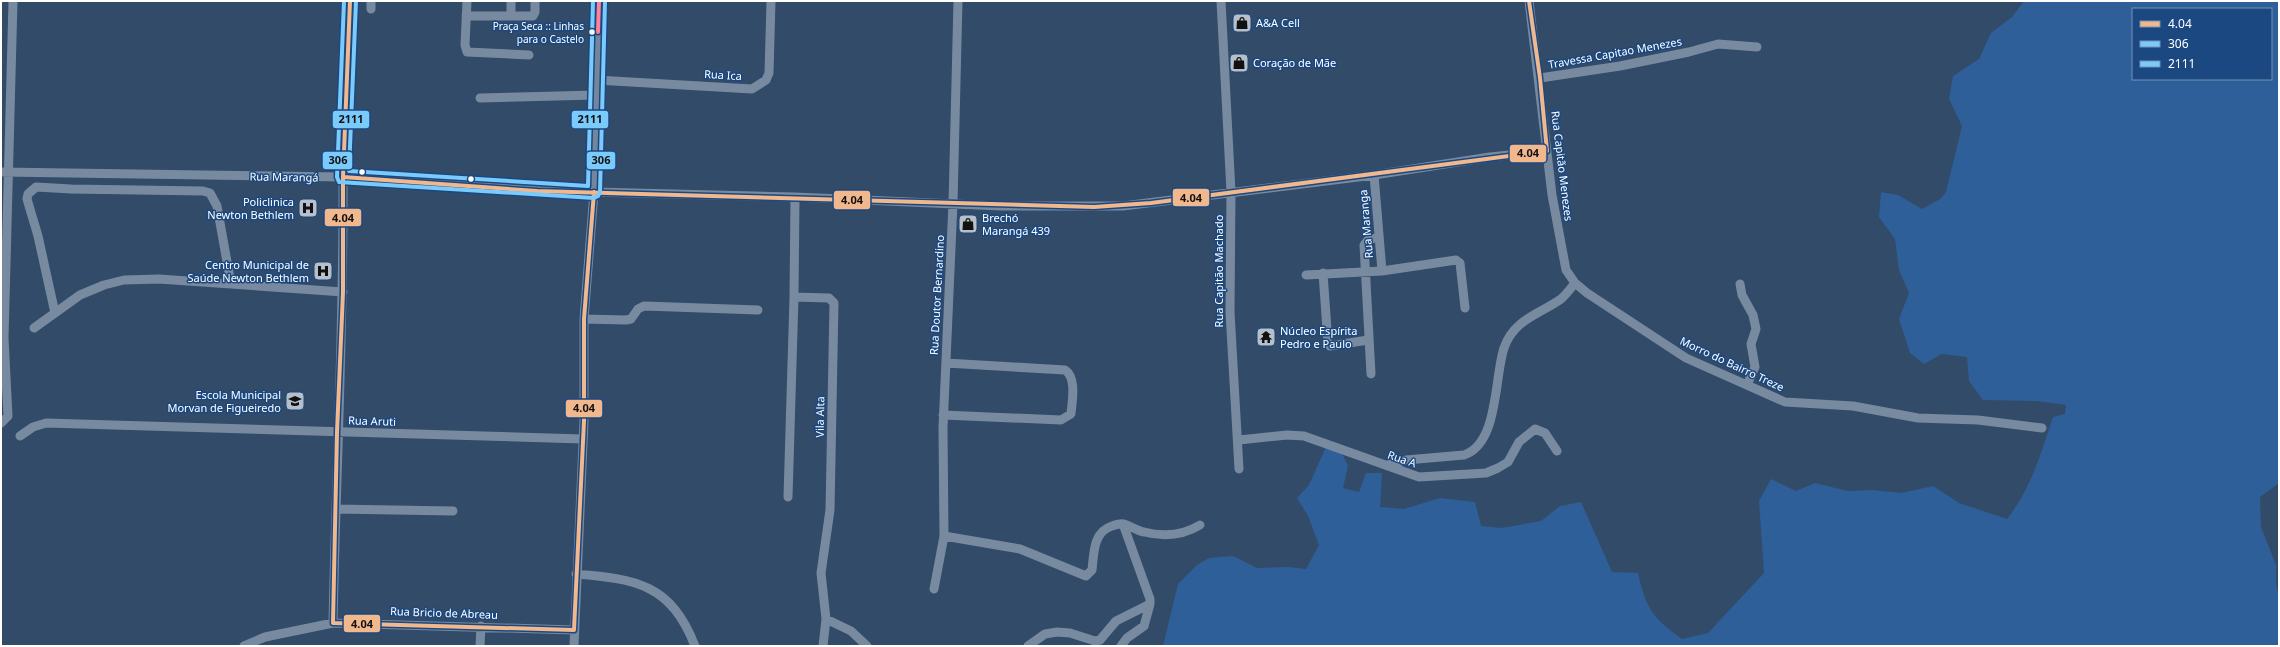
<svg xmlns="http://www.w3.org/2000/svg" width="2280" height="647" font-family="'Noto Sans',sans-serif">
	<rect width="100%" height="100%" fill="#324b69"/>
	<path fill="#2f5f98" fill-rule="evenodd" d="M2024 1H2279V483L2260 497 2261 527 2276 565V585L2279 596V646H1163L1178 584 1197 565 1209 558 1233 556 1257 568 1288 567 1306 569 1319 545 1308 516 1297 498 1309 485 1326 447 1342 453 1348 466 1343 488 1359 492 1366 473H1382L1380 507 1404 509 1440 498 1475 502 1481 526 1502 528 1541 521 1560 506 1581 502 1612 572 1638 573C1646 609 1653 618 1682 639L1708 633 1764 573 1759 501 1771 479 1796 491 1815 483 1848 491 1872 490 1901 493 1933 486 1959 503 2007 519C2031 489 2041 453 2053 417L2065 414 2066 405 2037 401 1983 400 1969 381 1967 357 1942 354 1924 364 1910 353 1899 319 1909 293 1899 270 1895 239 1879 217 1881 192 1898 195 1922 209 1940 199 1946 192 1962 126 1949 99 1953 76 1979 59 1991 33 2012 17ZM2133 9H2271V79H2133Z"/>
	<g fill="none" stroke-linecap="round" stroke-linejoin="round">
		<path stroke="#788a9f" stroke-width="9" d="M371 1V9
			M467 1 465 45 467 52 529 55
			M511 1V16H533L535 12V1
			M1221 1 1231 192 1230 312 1239 469
			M1529 1 1552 195 1566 270 1575 283 1587 293 1686 358 1785 402 1853 406 1918 418 1978 420 2042 428
			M466 16H511
			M1540 78 1620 66 1689 52 1718 44 1757 47
			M596 80 752 89 766 80 769 73 771 1
			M480 98 596 95
			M1 172 343 177C344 326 336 474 333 623
			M1374 175 1382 271
			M1323 273 1328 344 1330 346 1368 340
			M1306 275 1382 271 1456 260 1460 263 1465 308
			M1740 284 1742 295 1753 315 1756 329 1751 344 1755 367 1747 385
			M794 297 829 298 834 303 830 510 821 573 826 619 823 646
			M55 313 38 236 27 199 28 194 36 187 71 189 203 191 210 193 217 206 231 284
			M584 319 626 320 631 319 638 309 644 306 758 310
			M34 328 80 295 104 285 124 280 159 279 343 292
			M1371 374 1364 245 1368 240 1379 237
			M943 415 1061 420 1071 414C1072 401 1077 378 1065 370L946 363
			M1 423 8 416 4 338 13 1
			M20 436 33 427 46 423 583 439
			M1239 440 1287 435 1304 436 1419 477 1486 473 1498 468 1508 462 1519 442 1535 429 1545 433 1557 451
			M1387 465 1406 460 1464 455C1499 443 1494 378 1504 348 1514 319 1540 314 1561 299 1566 295 1571 288 1575 283
			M788 497 794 297 795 197
			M336 509 453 511
			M944 536 1020 549 1086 576 1092 570C1094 553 1093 532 1112 526 1115 525 1121 523 1124 524 1131 526 1137 531 1144 532 1164 537 1182 536 1200 525
			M576 574C636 579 671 584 695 646
			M934 589 944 536 943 428 953 203 958 1
			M826 619 851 631 867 646
			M244 646 265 637 333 623 574 630
			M480 646 481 626
			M574 646 584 421V319L594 192 795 197 1001 206H1123L1374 175 1490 157 1547 151
			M1028 646 1045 634 1057 632 1070 633 1095 641 1100 640 1116 621 1150 604V599L1123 524
			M1121 646 1127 638 1144 626 1150 604"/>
		<path stroke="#73869b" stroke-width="13" d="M350 1 343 177 594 192 599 1"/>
		<defs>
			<path id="bus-1" d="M350 1 343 177V292L337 432 333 623 574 630 584 421V319L594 192
				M343 177 537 191 1094 207 1151 203 1547 151 1540 78 1529 1"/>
			<path id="bus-2" d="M344 1 337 177 339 182 594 198 598 196 600 192 605 1"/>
			<path id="bus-3" d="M356 1 349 171 588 186 593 1"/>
			<path id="bus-4" d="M598 32 599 1"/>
		</defs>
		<use href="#bus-1" stroke="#1b4880" stroke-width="7"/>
		<use href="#bus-2" stroke="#1b4880" stroke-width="7"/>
		<use href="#bus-3" stroke="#1b4880" stroke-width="7"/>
		<use href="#bus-4" stroke="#1b4880" stroke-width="7"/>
		<use href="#bus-1" stroke="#f1b78d" stroke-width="4"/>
		<use href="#bus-2" stroke="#7acbfb" stroke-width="4"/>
		<use href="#bus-3" stroke="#7acbfb" stroke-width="4"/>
		<use href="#bus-4" stroke="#ff8098" stroke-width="4"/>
	</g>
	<defs>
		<symbol id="shop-square" viewBox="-11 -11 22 22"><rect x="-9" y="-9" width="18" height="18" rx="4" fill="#b7c0ca" stroke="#1b4880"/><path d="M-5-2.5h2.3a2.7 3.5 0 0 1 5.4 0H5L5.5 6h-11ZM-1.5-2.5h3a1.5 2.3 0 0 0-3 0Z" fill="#111"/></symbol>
		<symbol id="hospital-square" viewBox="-11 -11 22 22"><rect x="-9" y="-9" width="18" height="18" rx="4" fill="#b7c0ca" stroke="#1b4880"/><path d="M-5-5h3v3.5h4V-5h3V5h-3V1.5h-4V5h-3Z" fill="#111"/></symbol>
		<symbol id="temple-square" viewBox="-11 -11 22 22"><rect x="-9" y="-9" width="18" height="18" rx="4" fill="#b7c0ca" stroke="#1b4880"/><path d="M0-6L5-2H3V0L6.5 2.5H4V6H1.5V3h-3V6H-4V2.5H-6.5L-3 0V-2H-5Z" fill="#111"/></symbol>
		<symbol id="school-square" viewBox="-11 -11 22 22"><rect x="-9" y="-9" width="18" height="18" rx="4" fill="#b7c0ca" stroke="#1b4880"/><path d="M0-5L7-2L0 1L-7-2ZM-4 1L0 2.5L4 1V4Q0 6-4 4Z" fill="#111"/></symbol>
	</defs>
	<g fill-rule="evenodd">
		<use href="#shop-square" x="1231" y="12" width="22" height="22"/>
		<use href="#shop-square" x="1228" y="52" width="22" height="22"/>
		<use href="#hospital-square" x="297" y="197" width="22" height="22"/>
		<use href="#shop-square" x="957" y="213" width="22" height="22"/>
		<use href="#hospital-square" x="312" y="260" width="22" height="22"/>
		<use href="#temple-square" x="1255" y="326" width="22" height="22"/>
		<use href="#school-square" x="284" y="390" width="22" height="22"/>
	</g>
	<g fill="#fff" stroke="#1b4880" stroke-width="1.5">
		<circle cx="592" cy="32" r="3.5"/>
		<circle cx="362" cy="172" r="3.5"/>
		<circle cx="471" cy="179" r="3.5"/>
	</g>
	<g text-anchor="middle" stroke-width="3" stroke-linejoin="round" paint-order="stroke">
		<g font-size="10" fill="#fff" stroke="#1b4880" text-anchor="end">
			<text x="584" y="30">Praça Seca :: Linhas<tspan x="584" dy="13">para o Castelo</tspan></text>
		</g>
		<g font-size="11" fill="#fff" stroke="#1b4880" text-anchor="start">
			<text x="1256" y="27">A&amp;A Cell</text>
			<text x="1253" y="67">Coração de Mãe</text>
			<text x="294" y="206" text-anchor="end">Policlinica<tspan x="294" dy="13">Newton Bethlem</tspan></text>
			<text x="982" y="222">Brechó<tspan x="982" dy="13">Marangá 439</tspan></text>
			<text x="309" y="269" text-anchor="end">Centro Municipal de<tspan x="309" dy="13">Saúde Newton Bethlem</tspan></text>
			<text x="1280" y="335">Núcleo Espírita<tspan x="1280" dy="13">Pedro e Paulo</tspan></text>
			<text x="281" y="399" text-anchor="end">Escola Municipal<tspan x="281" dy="13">Morvan de Figueiredo</tspan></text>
		</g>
		<g font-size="11" fill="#fff" stroke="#1b4880">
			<text transform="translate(1615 53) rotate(-10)" y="4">Travessa Capitao Menezes</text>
			<text transform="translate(723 75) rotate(3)" y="4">Rua Ica</text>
			<text transform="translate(1562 166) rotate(83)" y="4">Rua Capitão Menezes</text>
			<text transform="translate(284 177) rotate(1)" y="4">Rua Marangá</text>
			<text transform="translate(1366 224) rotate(-95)" y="4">Rua Maranga</text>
			<text transform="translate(1219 271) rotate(-90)" y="4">Rua Capitão Machado</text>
			<text transform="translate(937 295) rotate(-87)" y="4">Rua Doutor Bernardino</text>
			<text transform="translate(1732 364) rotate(25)" y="4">Morro do Bairro Treze</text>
			<text transform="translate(820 417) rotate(-89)" y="4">Vila Alta</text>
			<text transform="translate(372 421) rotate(2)" y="4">Rua Aruti</text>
			<text transform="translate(1402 459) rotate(19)" y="4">Rua A</text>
			<text transform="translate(444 613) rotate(2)" y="4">Rua Bricio de Abreau</text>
		</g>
	</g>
	<g stroke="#1b4880" stroke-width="1.5">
		<rect x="332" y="110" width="38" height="19" rx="4" fill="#7acbfb"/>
		<rect x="571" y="110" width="38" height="19" rx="4" fill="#7acbfb"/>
		<rect x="1509" y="144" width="38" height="19" rx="4" fill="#f1b78d"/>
		<rect x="322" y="151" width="31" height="19" rx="4" fill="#7acbfb"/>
		<rect x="586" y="151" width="30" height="19" rx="4" fill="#7acbfb"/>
		<rect x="1172" y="188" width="38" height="19" rx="4" fill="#f1b78d"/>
		<rect x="833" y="190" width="38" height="20" rx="4" fill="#f1b78d"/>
		<rect x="324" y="208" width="38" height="19" rx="4" fill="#f1b78d"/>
		<rect x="565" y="399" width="38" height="19" rx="4" fill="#f1b78d"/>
		<rect x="343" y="614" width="38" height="19" rx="4" fill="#f1b78d"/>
	</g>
	<g font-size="11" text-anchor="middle" font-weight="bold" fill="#111">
		<text x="351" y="123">2111</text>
		<text x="590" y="123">2111</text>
		<text x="1528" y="157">4.04</text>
		<text x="338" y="164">306</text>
		<text x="601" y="164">306</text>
		<text x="1191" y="202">4.04</text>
		<text x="852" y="204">4.04</text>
		<text x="343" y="222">4.04</text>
		<text x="584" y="412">4.04</text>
		<text x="362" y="628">4.04</text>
	</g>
	<rect width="2280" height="647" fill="none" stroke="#ffffff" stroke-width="4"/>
	<rect x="2132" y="8" width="140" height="72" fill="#1b4880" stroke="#7691b3"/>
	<rect x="2140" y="21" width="20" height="6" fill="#f1b78d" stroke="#7691b3"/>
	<text x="2168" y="28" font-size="12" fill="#ffffff">4.04</text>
	<rect x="2140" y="41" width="20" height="6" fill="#7acbfb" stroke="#7691b3"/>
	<text x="2168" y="48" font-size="12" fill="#ffffff">306</text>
	<rect x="2140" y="61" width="20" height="6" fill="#7acbfb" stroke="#7691b3"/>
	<text x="2168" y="68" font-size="12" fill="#ffffff">2111</text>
</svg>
